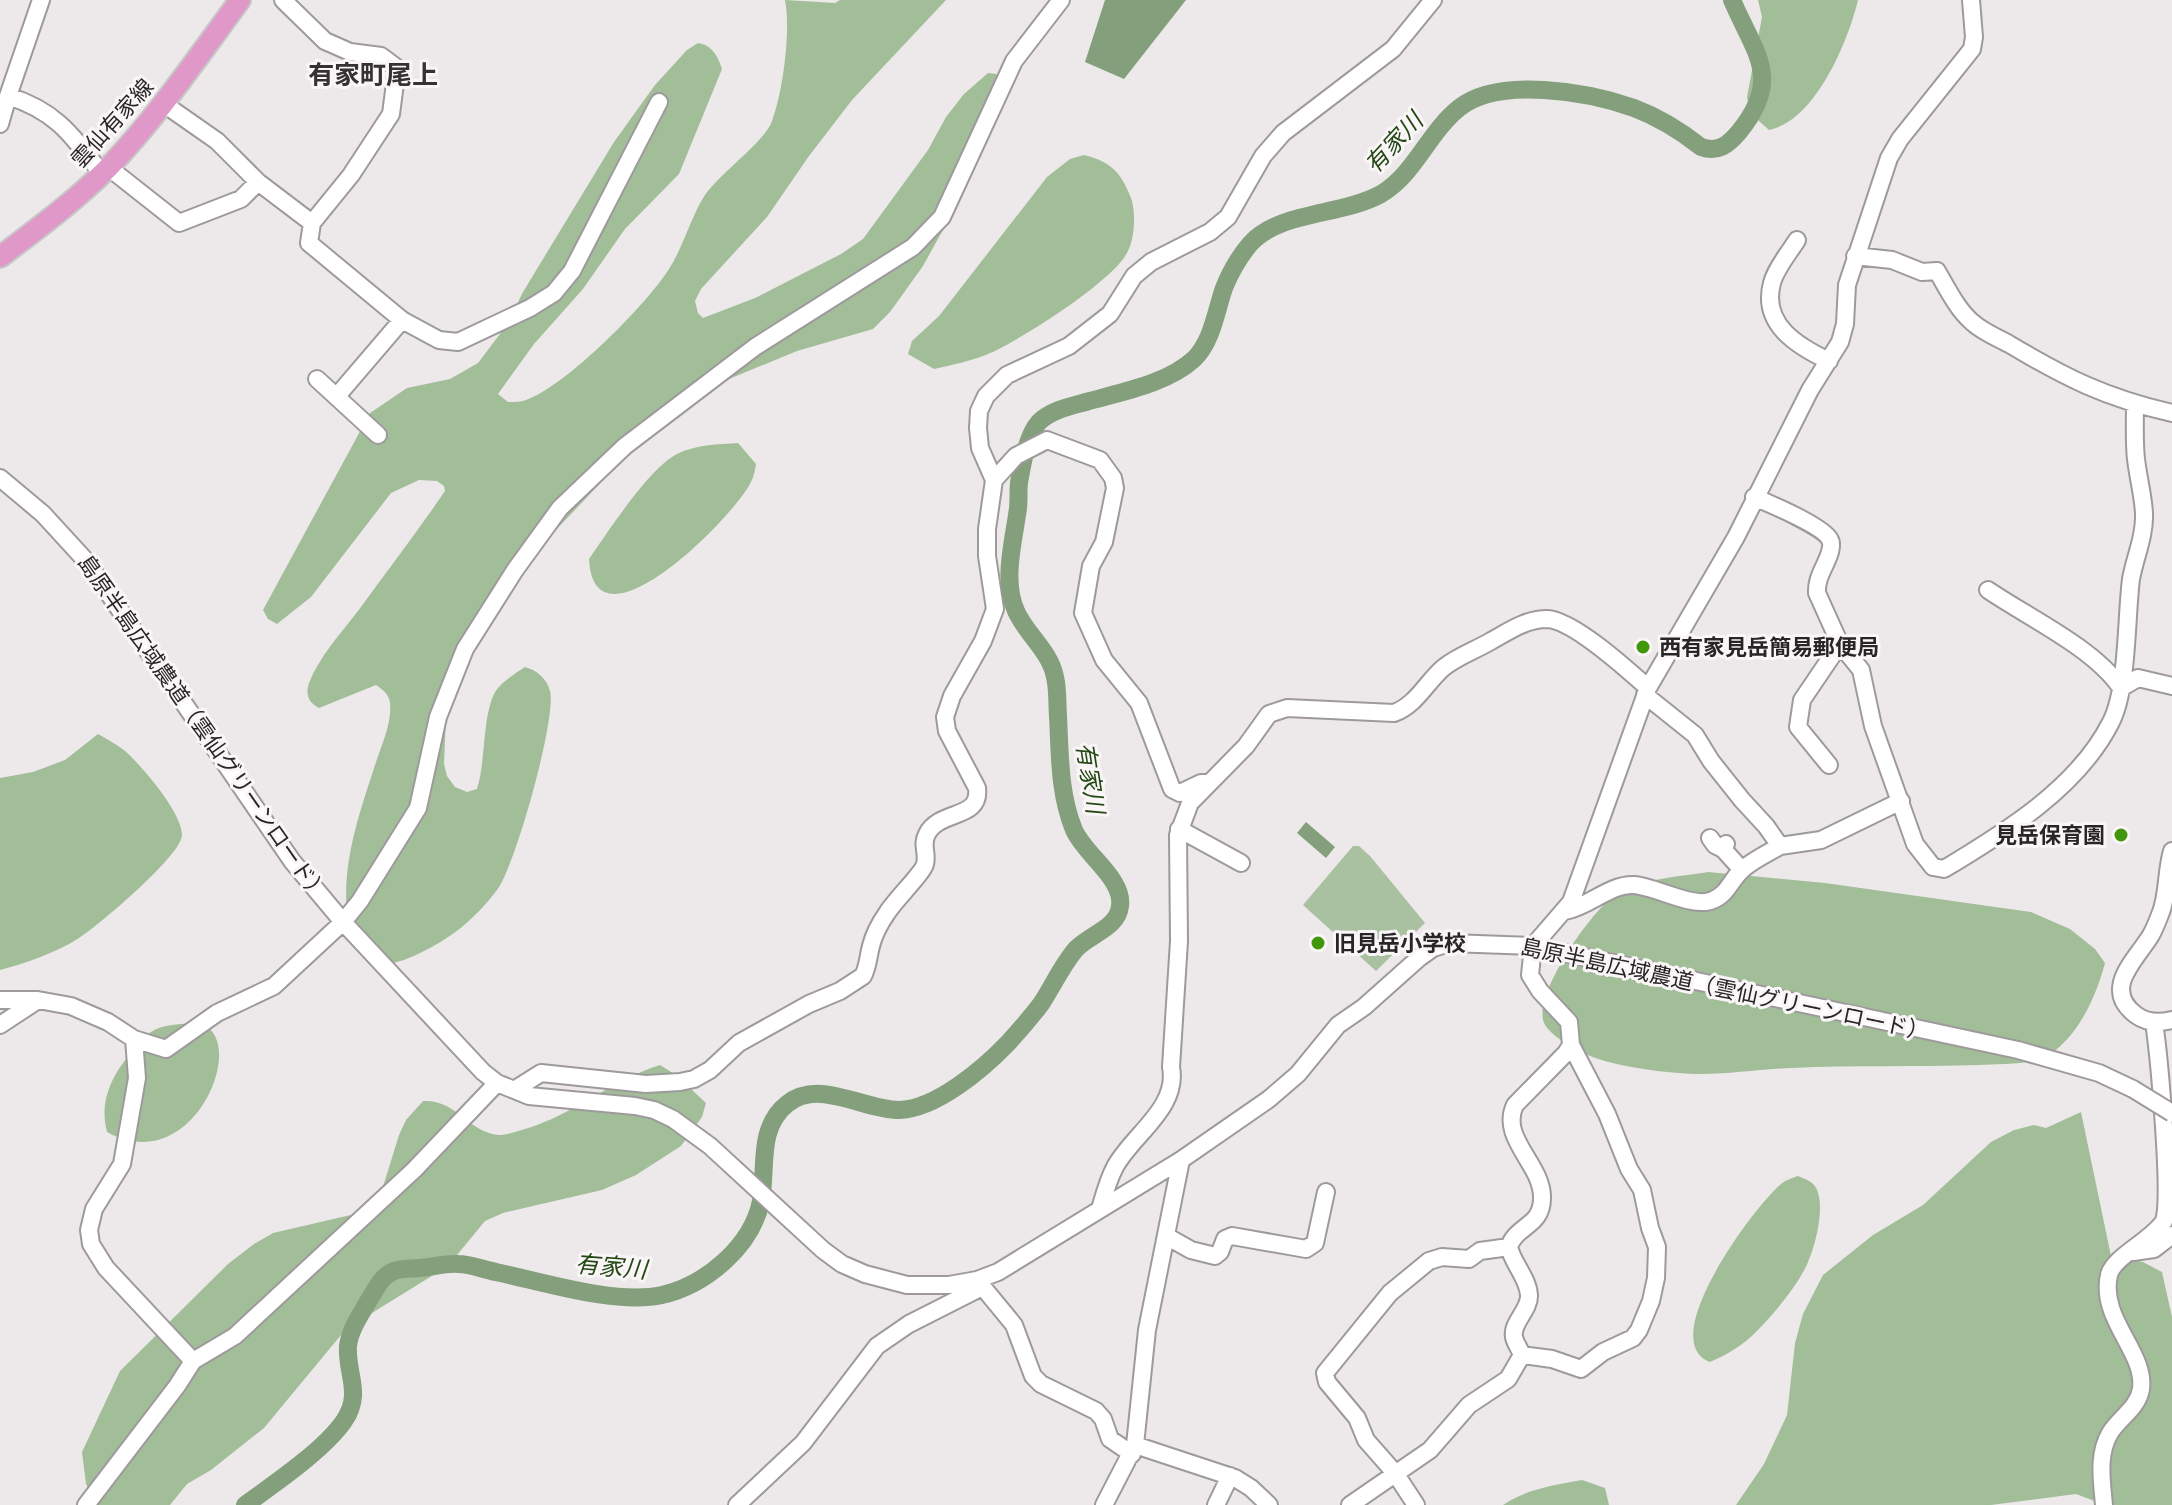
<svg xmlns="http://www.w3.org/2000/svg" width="2172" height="1505" font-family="Manrope,'Noto Sans JP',sans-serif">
	<rect width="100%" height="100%" fill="#ede9eb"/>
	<path fill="#a9c0a1" d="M1353 846H1359L1370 856 1425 923 1376 971 1303 905Z"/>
	<path fill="#a2be99" d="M785 0 835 3 840 0H946L852 100 809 156 767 217 701 289 695 301 698 313 703 318 755 298 841 254 863 239 928 150 946 117 964 94 988 73 996 74 1003 82 991 127 964 192 923 266 890 312 873 329 797 351 683 398 658 419 627 455 534 553 462 669 446 716 444 764 447 776 455 787 467 792 477 789C486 761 482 717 495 692 501 682 516 673 525 667 537 670 547 679 550 691 557 717 515 867 497 890 476 918 451 939 418 954 405 960 386 968 371 962 356 956 350 937 348 922 340 866 359 815 376 762 382 744 392 723 390 703 389 694 383 690 376 685L319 708C309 703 305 695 309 683 319 657 341 633 358 611 387 571 417 532 445 491L444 486 437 481 419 480 391 493 311 597 277 624 268 619 263 610 370 413 407 388 450 379 478 363 506 326 523 292 614 142 655 85 687 50 698 43C712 45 718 56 722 69L679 174 625 229 583 289 534 344 498 394 508 402C514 402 521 402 526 400 566 386 646 305 669 269 683 247 690 220 703 198 717 175 765 142 772 121 783 92 791 30 785 0Z
		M1758 0H1858C1848 42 1815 121 1769 130L1750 113 1747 97 1762 17Z
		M1084 155C1111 162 1121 172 1131 198 1136 212 1135 239 1127 253 1112 282 1019 341 988 354 971 361 952 365 934 369L908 354 912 341 939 316 1047 177 1070 159Z
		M738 443 756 464C755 470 754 476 751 482 735 516 594 659 589 559 608 532 649 468 677 454 694 445 719 444 738 443Z
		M98 734C107 739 116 744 124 750 141 765 182 812 182 835 182 855 98 926 79 938 56 953 26 963 0 970V778L33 772 65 760Z
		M1708 872 1825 883 2031 912 2070 929 2095 949 2105 963C2096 997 2077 1040 2045 1057 2030 1065 1997 1064 1979 1065 1917 1067 1854 1065 1792 1068 1762 1069 1731 1074 1701 1074 1673 1074 1614 1067 1588 1055 1576 1050 1550 1036 1544 1023 1532 995 1594 906 1619 892 1646 878 1678 877 1708 872Z
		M195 1023C254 1028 197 1182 107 1132 98 1098 115 1070 137 1046 141 1042 146 1035 151 1032 163 1024 181 1024 195 1023Z
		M660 1065 676 1075 706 1103 702 1117 681 1146 636 1175 602 1190 503 1213 485 1221 448 1266 346 1329 264 1428 211 1470 187 1484 170 1505H97L86 1484 82 1452 120 1371 228 1264 254 1244 273 1233 355 1214 366 1208 381 1193 399 1135 406 1120 423 1101C457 1099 468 1133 500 1135 508 1135 517 1131 525 1129 573 1115 612 1080 660 1065Z
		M2081 1112 2111 1256 2143 1262 2162 1272 2172 1317V1505H2105L2076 1494 1991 1505H1736L1764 1464 1787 1415 1795 1343 1803 1314 1823 1275 1873 1235 1923 1205 1991 1142 2014 1130 2034 1125 2046 1128Z
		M1798 1176C1804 1179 1810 1180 1814 1185 1827 1200 1816 1244 1808 1262 1799 1284 1773 1315 1756 1332 1742 1346 1728 1354 1710 1362 1654 1341 1754 1207 1781 1184 1786 1180 1792 1178 1798 1176Z
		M1582 1480 1605 1488 1609 1505H1503C1526 1489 1555 1485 1582 1480Z"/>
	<path fill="#849f7b" d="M1105 0H1186L1124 79 1085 62Z
		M1306 822 1335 847 1326 858 1297 833Z"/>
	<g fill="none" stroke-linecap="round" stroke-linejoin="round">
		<path stroke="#849f7b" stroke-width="18" d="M245 1505C274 1484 324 1450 344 1421 363 1393 346 1374 348 1346 350 1329 361 1314 369 1300 376 1289 381 1276 394 1271 402 1268 411 1269 420 1268 432 1267 446 1263 458 1264 471 1264 484 1270 496 1272 543 1282 616 1305 662 1295 706 1285 752 1246 761 1201 767 1168 757 1128 787 1104 819 1078 863 1110 899 1110 936 1109 983 1069 1008 1043 1019 1031 1031 1017 1041 1004 1053 986 1062 965 1076 949 1090 934 1118 928 1120 906 1124 879 1085 855 1074 830 1059 794 1060 754 1058 716 1057 703 1058 689 1055 677 1050 651 1026 634 1016 611 1002 580 1014 540 1018 508 1019 500 1018 491 1019 483 1022 465 1027 435 1039 422 1051 410 1071 406 1086 402 1121 392 1167 384 1194 359 1212 342 1216 311 1224 288 1230 273 1239 257 1250 244 1279 211 1341 216 1381 194 1415 174 1428 133 1459 108 1499 76 1589 92 1634 108 1658 117 1682 132 1701 147 1718 153 1728 145 1739 132 1783 78 1755 54 1732 0"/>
		<defs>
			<path id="minor" d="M41 0 8 96C56 111 72 135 102 174
				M283 0 325 41 350 52 381 56 397 68 391 114 351 175 312 223 309 243 402 320 439 340 458 342 530 308 554 293 572 271 659 102
				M164 104 217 141 258 182 312 223
				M0 124 8 96
				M108 167 179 223 241 199 258 182
				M1797 240C1789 253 1776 268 1772 283 1761 324 1797 346 1829 361
				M1855 256 1892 260 1922 272 1937 271C1947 288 1957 309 1972 322 1983 332 1996 337 2009 344 2066 378 2106 398 2172 413
				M317 379 378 435
				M337 396 402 320
				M0 478 43 514 87 562 292 861 343 922 483 1072 497 1083 529 1096 635 1106 654 1110 673 1119 710 1146 823 1250 842 1264 865 1274 907 1285H949L977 1280 998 1272 1181 1160 1269 1099 1298 1074 1338 1025 1364 1007 1419 958 1433 948 1450 943 1533 946 2018 1050 2099 1073 2133 1089
				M994 480 1016 456 1047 440 1100 460 1113 478 1115 488 1104 542 1091 566 1083 613 1104 660 1139 703 1172 789 1180 793 1201 783H1207
				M1754 497C1768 503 1825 527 1830 540 1832 543 1831 548 1830 552 1826 566 1816 577 1817 593L1840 644 1861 670 1873 726 1915 844 1933 867 1944 869C2004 833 2078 788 2111 722 2128 689 2126 618 2131 579 2135 557 2145 536 2144 513 2143 495 2138 477 2136 459 2134 441 2135 422 2135 404
				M1988 590C2029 618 2094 648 2121 688
				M2121 688 2138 678 2172 686
				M1645 695 1695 735 1711 761 1742 800 1766 826 1780 846 1821 840 1901 801
				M1829 765 1798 727 1802 700 1840 644
				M1179 829 1241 863
				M1710 838 1715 845 1723 849
				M1726 844 1723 849 1742 870
				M2172 851C2166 871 2168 894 2161 912 2158 920 2155 928 2151 935 2136 960 2101 989 2136 1015 2147 1023 2160 1023 2172 1020
				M1565 911C1589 907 1609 884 1634 885 1657 887 1694 909 1713 900 1728 894 1731 879 1743 869 1753 860 1768 853 1780 846
				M0 1000H38L71 1006 108 1022 134 1039 166 1049 217 1013 274 986 343 922 360 901 418 808 438 717 465 649 515 570 560 508 625 446 755 347 913 247 942 217 1014 61 1061 0
				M0 1025 38 1000
				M134 1039 137 1078 122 1164 94 1209 89 1230 91 1244 106 1268 193 1361
				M514 1090 541 1073 646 1084 680 1082 694 1079 710 1070 739 1043 809 1004 840 991 863 976C868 967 868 957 871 946 874 934 880 923 887 913 894 901 923 873 925 864 928 853 921 845 927 834 940 809 981 820 977 788L947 731 945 717 952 696 983 641 995 609 987 556V529L994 480 980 448 978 428 979 411 986 396 1007 375 1069 346 1110 314 1134 276 1151 262 1210 232 1228 217 1263 156 1283 133 1393 49 1433 0
				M1100 1209C1104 1195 1108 1180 1115 1167 1132 1135 1179 1108 1171 1067L1179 941 1178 835 1190 803 1246 746 1269 714 1287 708 1394 713C1416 705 1426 683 1443 668 1458 656 1474 651 1491 641 1509 631 1526 619 1547 619 1573 620 1628 670 1648 688
				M1166 1236 1191 1250 1215 1256 1220 1252 1225 1239 1232 1236 1306 1249 1315 1243 1326 1192
				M2133 1252 2154 1249 2172 1235
				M977 1280 1014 1325 1033 1376 1041 1384 1096 1411 1103 1419 1110 1439 1132 1454
				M1522 1355 1552 1359 1581 1369 1603 1352 1633 1338 1639 1330 1651 1301 1656 1278 1657 1247 1650 1228 1642 1190 1629 1169 1607 1114 1571 1045 1569 1022 1540 991 1530 975 1533 946 1571 902 1648 688 1736 537 1810 390 1840 342 1845 324 1847 285 1889 158 1900 139 1972 49 1974 37 1971 0
				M1135 1445 1235 1478 1251 1488 1269 1505
				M86 1505 177 1386 193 1361 235 1336 263 1310 414 1170 497 1083
				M737 1505 803 1443 877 1346 909 1324 982 1287
				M1104 1505 1135 1445 1147 1330 1181 1160
				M1216 1505 1230 1476
				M1350 1505 1430 1450 1469 1405 1508 1379 1522 1355C1520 1349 1515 1343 1514 1337 1511 1323 1530 1310 1529 1295 1528 1278 1513 1264 1509 1247 1516 1225 1542 1227 1542 1198 1543 1165 1499 1138 1515 1105L1566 1053 1571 1045
				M1416 1505 1395 1473 1366 1440 1357 1418 1327 1382 1325 1373 1390 1293 1429 1261 1442 1257 1469 1259 1480 1251 1509 1247
				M2104 1505C2102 1481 2097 1455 2110 1433 2119 1418 2138 1408 2141 1389 2146 1352 2099 1319 2109 1275 2113 1257 2152 1240 2164 1221 2172 1196 2159 1056 2154 1022"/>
			<path id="major" d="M0 257C37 229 75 201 108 168 157 117 198 57 240 0"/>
		</defs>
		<use href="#minor" stroke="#9e9a9c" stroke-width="20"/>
		<use href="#major" stroke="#c7c6c7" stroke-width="24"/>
		<use href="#minor" stroke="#fff" stroke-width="16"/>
		<use href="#major" stroke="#df98c8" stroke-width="20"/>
		<defs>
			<path id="minor-bridge" d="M2133 1089 2172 1113"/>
		</defs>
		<use href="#minor-bridge" stroke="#9e9a9c" stroke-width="20" stroke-linecap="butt"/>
		<use href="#minor-bridge" stroke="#fff" stroke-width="16"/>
	</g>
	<g fill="#41970b" stroke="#faf6f8" stroke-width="3">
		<circle cx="1643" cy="647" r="8"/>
		<circle cx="2121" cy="835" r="8"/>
		<circle cx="1318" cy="943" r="8"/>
	</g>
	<g text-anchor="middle" stroke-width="6" stroke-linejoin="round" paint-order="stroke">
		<g font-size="22" fill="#272526" stroke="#faf6f8">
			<text transform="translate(112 123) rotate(-48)" y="8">雲仙有家線</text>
			<text transform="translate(203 728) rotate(55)" y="8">島原半島広域農道（雲仙グリーンロード）</text>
			<text transform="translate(1725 989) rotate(12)" y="8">島原半島広域農道（雲仙グリーンロード）</text>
		</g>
		<g font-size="22" font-weight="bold" fill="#272526" stroke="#faf6f8" text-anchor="start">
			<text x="1659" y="655">西有家見岳簡易郵便局</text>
			<text x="2105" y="843" text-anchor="end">見岳保育園</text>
			<text x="1334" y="951">旧見岳小学校</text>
		</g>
		<g font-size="24" font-style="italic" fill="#234814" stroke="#faf6f8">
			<text transform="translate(1394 143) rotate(-47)" y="8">有家川</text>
			<text transform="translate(1090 778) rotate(81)" y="8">有家川</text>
			<text transform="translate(611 1267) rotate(5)" y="8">有家川</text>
		</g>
		<g font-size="26" font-weight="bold" fill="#353234" stroke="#faf6f8">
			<text x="373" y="84">有家町尾上</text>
		</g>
	</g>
</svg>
